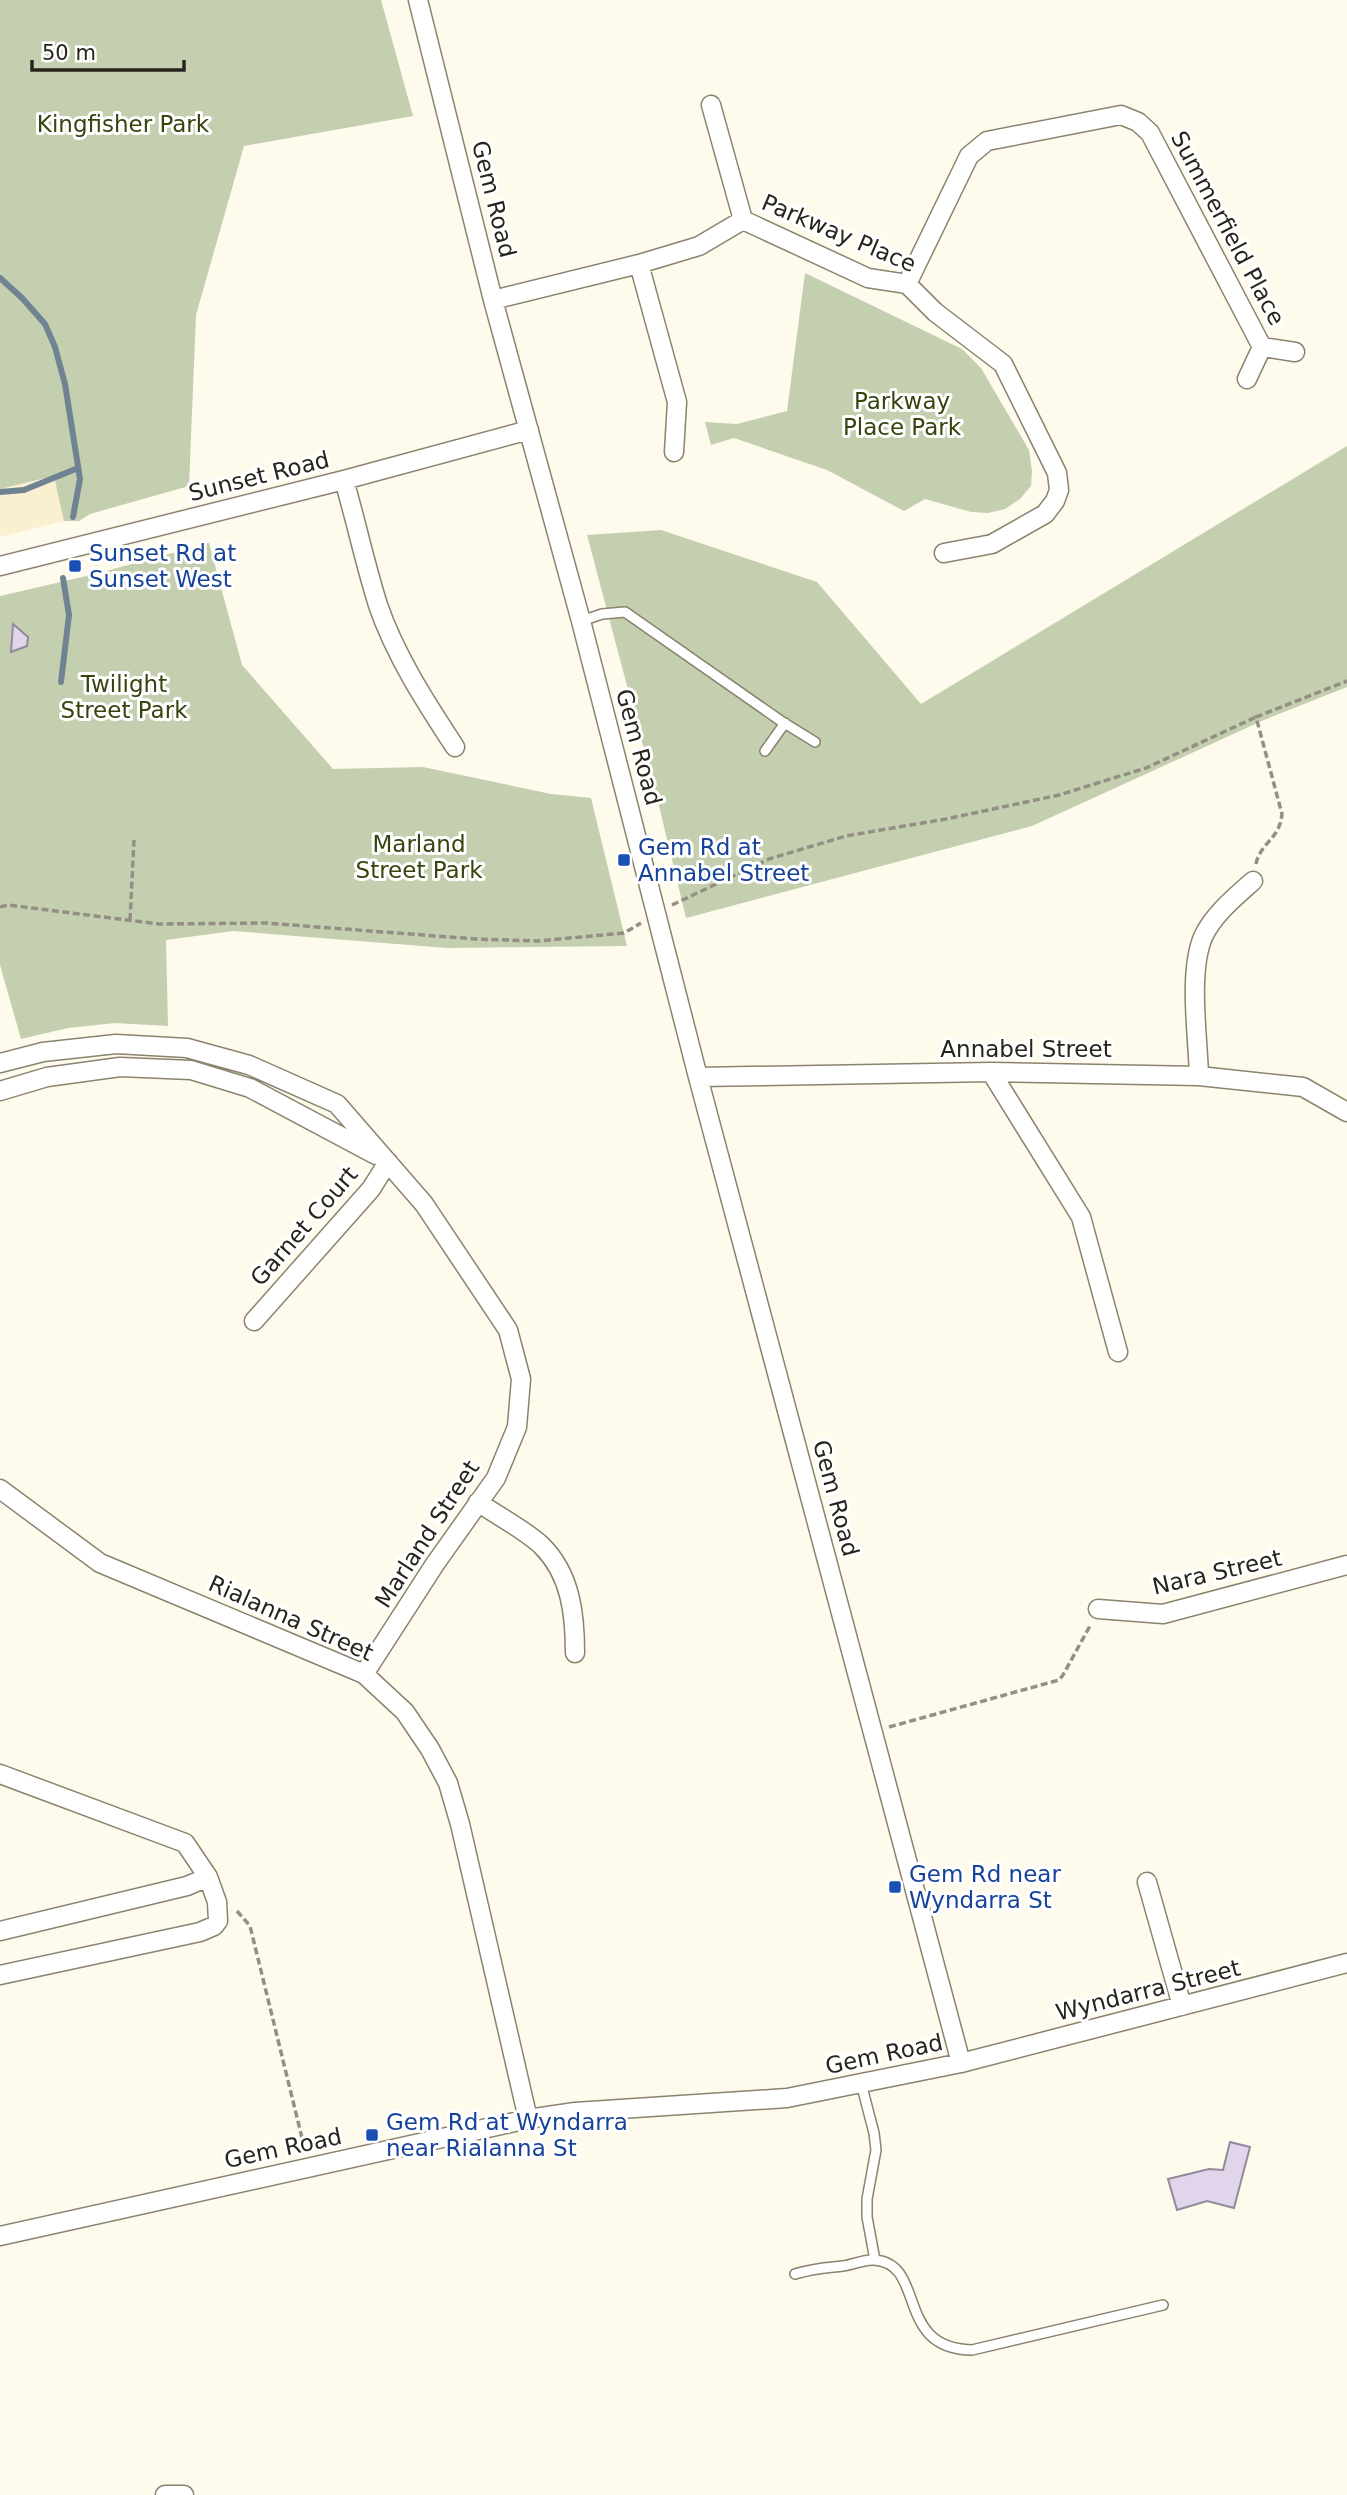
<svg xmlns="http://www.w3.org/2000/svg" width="1347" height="2495" font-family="'DejaVu Sans',sans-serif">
	<rect width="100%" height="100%" fill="#fefaec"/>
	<path fill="#f9efd1" d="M55 476 64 521 0 537V489Z"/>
	<path fill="#c4cfb0" d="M0 0H381L413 116 244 146 196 315 189 486 90 514 79 521H64L54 476 0 489Z
		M805 273 962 349 981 368 1029 450 1032 471 1031 486 1020 499 1005 509 988 513 971 512 925 499 904 511 827 470 734 438 711 445 705 422 737 424 787 411Z
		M1347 446V687L1264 720 1032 826 686 918 660 810 587 535 661 530 817 582 921 704Z
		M209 543 242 665 333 769 423 767 551 794 591 798 627 946 447 948 233 931 166 940 168 1026 115 1023 68 1028 21 1039 0 965V596L95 574Z"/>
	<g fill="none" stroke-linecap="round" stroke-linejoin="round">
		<path stroke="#708392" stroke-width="6" d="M0 278 22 298 45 324 55 347 65 384 80 479 73 517
			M0 492 24 490 78 468
			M61 682 69 615 63 578"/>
	</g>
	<path fill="#e0d5eb" stroke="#92899c" stroke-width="2" d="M13 624 28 637 27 646 11 652Z
		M1230 2142 1250 2147 1234 2208 1207 2201 1177 2210 1168 2179 1209 2169 1223 2170Z"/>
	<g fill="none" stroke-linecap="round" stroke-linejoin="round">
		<defs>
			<path id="lane" d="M581 621 602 614 625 612 781 721 815 742
				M765 751 785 723
				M861 2083 874 2133 876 2150 867 2199V2217L875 2260
				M795 2274C814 2268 824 2268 843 2266 853 2265 864 2259 874 2260 927 2263 894 2349 972 2350L1163 2305"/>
			<path id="street" d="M418 0 493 300 581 621 698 1077 961 2063
				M711 105 743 220
				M639 264 677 402 674 452
				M907 284 969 156 987 141 1121 115 1138 122 1150 133 1262 347
				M493 300 639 264 699 246 743 220 868 278 907 284 935 312 1003 364 1057 473 1059 490 1055 501 1045 514 992 544 944 553
				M1247 379 1262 347 1295 352
				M344 480C356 521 365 564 378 605 395 655 426 703 455 747
				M0 566 344 480 529 430
				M0 1063 43 1052 116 1044 187 1048 249 1065 337 1104 424 1204 508 1330 521 1379 517 1427 496 1478 435 1564 364 1674
				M991 1072 1081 1217 1118 1352
				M1199 1076C1198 1037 1188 973 1203 937 1213 915 1235 897 1253 881
				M698 1077 991 1072 1199 1076 1303 1087 1347 1112
				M0 1091 47 1077 120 1067 191 1070 250 1088 376 1155
				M254 1321 371 1189 388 1162
				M0 1489 100 1563 364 1674 405 1712 430 1749 448 1783 460 1824 528 2119
				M478 1502C496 1515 527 1531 542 1546 571 1575 575 1615 575 1653
				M1098 1609 1163 1614 1347 1565
				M0 1774 185 1843 208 1877 217 1902 218 1921 214 1926 200 1932 0 1975
				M1147 1882 1182 2006
				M0 1931 187 1886 208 1877
				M0 2236 528 2119 575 2112 787 2098 961 2063 1347 1963
				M165 2495H184"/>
		</defs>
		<use href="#lane" stroke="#8a836e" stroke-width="12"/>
		<use href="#street" stroke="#8a836e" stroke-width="21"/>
		<path stroke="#938f84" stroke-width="3.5" stroke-dasharray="7 3.5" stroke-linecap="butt" d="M1256 864C1260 843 1280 839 1282 814L1256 717 1347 681
			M672 905 769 859 846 836 946 819 1059 795 1146 768 1256 717
			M0 907 8 905 159 924 265 923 476 939 538 941 624 933 641 923
			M130 920 134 840
			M889 1727 1059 1680 1063 1675 1091 1624
			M237 1911 250 1926 305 2150"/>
		<use href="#lane" stroke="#fff" stroke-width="9"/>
		<use href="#street" stroke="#fff" stroke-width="18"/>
	</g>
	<g fill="#1a4fb4" stroke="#fff" stroke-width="2.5">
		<rect x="68" y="559" width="14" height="14" rx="3.5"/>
		<rect x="617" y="853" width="14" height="14" rx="3.5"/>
		<rect x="888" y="1880" width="14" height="14" rx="3.5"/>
		<rect x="365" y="2128" width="14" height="14" rx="3.5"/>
	</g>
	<g text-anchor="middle" stroke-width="6" stroke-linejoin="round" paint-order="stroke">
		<g font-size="23" fill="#36440e" stroke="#fff">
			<text x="123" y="132">Kingfisher Park</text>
			<text x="902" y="409">Parkway<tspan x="902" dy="26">Place Park</tspan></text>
			<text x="124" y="692">Twilight<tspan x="124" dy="26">Street Park</tspan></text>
			<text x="419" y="852">Marland<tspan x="419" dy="26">Street Park</tspan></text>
		</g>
		<g font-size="23" fill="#27241c" stroke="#fff">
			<text transform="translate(494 199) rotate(76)" y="8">Gem Road</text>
			<text transform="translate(1228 228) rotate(62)" y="8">Summerfield Place</text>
			<text transform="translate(839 233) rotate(23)" y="8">Parkway Place</text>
			<text transform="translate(259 476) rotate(-14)" y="8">Sunset Road</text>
			<text transform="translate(639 747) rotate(75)" y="8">Gem Road</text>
			<text x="1026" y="1057">Annabel Street</text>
			<text transform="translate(304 1226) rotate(-49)" y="8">Garnet Court</text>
			<text transform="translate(836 1498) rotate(75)" y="8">Gem Road</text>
			<text transform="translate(427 1534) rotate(-57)" y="8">Marland Street</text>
			<text transform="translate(1217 1572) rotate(-13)" y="8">Nara Street</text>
			<text transform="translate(291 1618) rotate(24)" y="8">Rialanna Street</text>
			<text transform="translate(1148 1990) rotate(-14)" y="8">Wyndarra Street</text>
			<text transform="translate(884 2054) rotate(-12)" y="8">Gem Road</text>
			<text transform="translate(283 2148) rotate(-12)" y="8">Gem Road</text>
		</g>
		<g font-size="23" fill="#164399" stroke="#fff" text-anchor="start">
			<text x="89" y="561">Sunset Rd at<tspan x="89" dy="26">Sunset West</tspan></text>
			<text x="638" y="855">Gem Rd at<tspan x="638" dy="26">Annabel Street</tspan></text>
			<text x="909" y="1882">Gem Rd near<tspan x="909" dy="26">Wyndarra St</tspan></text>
			<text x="386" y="2130">Gem Rd at Wyndarra<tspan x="386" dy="26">near Rialanna St</tspan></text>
		</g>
	</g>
	<path d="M32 60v10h152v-10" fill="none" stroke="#27241c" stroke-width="3.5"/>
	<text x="42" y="60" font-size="21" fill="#27241c" stroke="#ffffff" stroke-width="5" paint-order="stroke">50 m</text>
</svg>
